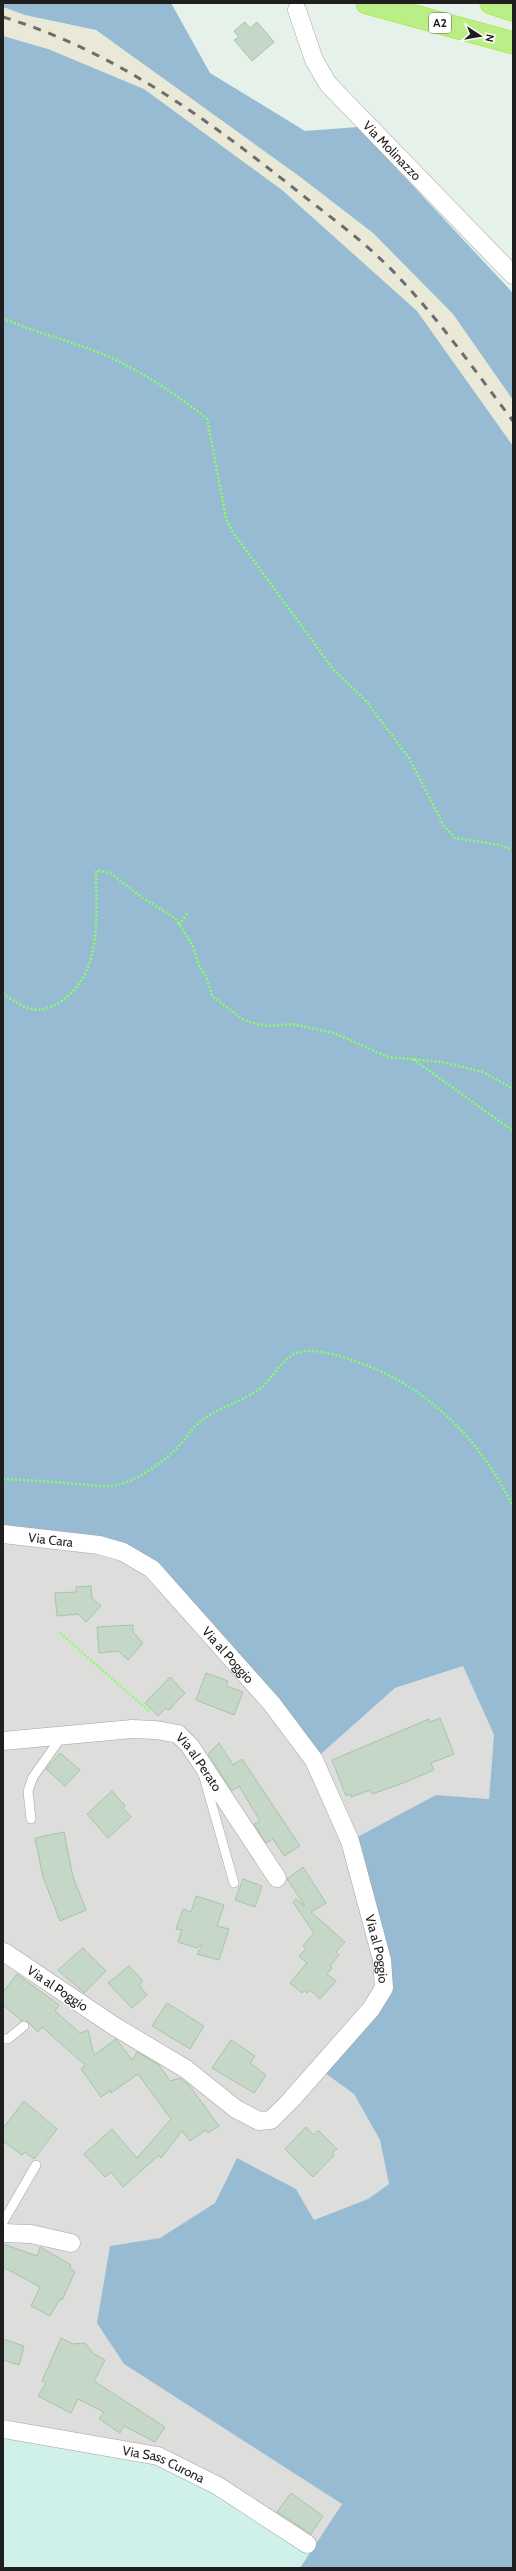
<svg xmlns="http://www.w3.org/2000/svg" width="516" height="2571" font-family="Cabin,sans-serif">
	<rect width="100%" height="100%" fill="#e5f1e9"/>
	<path fill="#dddddc" d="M3 1534 99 1545 152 1569 314 1760 395 1688 463 1666 494 1735 489 1799 436 1795 384 1974 318 2068 354 2094 380 2140 389 2184 368 2199 314 2220 296 2189 237 2158 215 2203 160 2238 110 2246 124 2364 342 2504 313 2548 3 2429Z"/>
	<path fill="#eae8d6" d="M3 7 25 15 96 30 299 176 373 233 453 314 513 400V446L417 311 282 190 144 89 48 49 3 36Z"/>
	<path fill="#cff1e9" d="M3 2429 158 2456 313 2548 300 2568H3Z"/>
	<path fill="#96bbd3" d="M3 3H171L210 73 305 131 358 127 513 293V400L453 314 373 233 299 176 96 30 25 15 3 7Z
		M3 36 48 49 144 89 282 190 417 311 513 446V2568H300L342 2504 124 2364 97 2323 110 2246 160 2238 215 2203 237 2158 296 2189 314 2220 368 2199 389 2184 380 2140 354 2094 318 2068 384 1988 350 1841 436 1795 489 1799 494 1735 463 1666 395 1688 314 1760 272 1704 123 1552 3 1534Z"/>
	<path fill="#c5d8c7" stroke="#a6c4aa" d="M245 22 250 28 257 22 274 42 252 61 234 40 239 37 234 31Z
		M91 1586 92 1598 101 1606 86 1622 78 1614 57 1616 55 1593 76 1592V1587Z
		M133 1625V1632L143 1643 128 1660 118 1651 99 1653 97 1627Z
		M206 1673 228 1681 226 1686 243 1692 234 1715 196 1700Z
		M170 1677 185 1693 169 1710 166 1708 158 1716 145 1703Z
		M440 1718 454 1754 431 1763 434 1770 398 1785 372 1794 370 1790 351 1797 350 1794 346 1796 332 1760 429 1719 430 1722Z
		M219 1743 233 1765 242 1759 300 1846 284 1856 273 1839 266 1843 254 1824 260 1821 239 1786 232 1791 208 1754Z
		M60 1753 80 1770 65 1786 46 1769Z
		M112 1791 125 1806 123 1808 131 1817 108 1838 87 1814Z
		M64 1832 73 1877 86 1910 60 1921 43 1877 35 1838Z
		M303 1867 326 1903 311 1912 345 1942 336 1952 339 1955 330 1966 332 1968 327 1974 336 1981 320 1999 310 1990 307 1993 304 1990 302 1993 290 1983 307 1963 299 1956 306 1949 303 1946 314 1933 293 1902 296 1899 305 1906 287 1879Z
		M243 1879 262 1886 255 1907 235 1900Z
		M196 1896 224 1905 217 1926 229 1929 219 1960 197 1954 202 1946 200 1945 197 1948 178 1942 182 1930 176 1929 183 1909 191 1912Z
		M83 1948 106 1971 84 1993 58 1970Z
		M129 1966 143 1981 139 1985 147 1995 132 2008 108 1983Z
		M17 1974 59 2005 55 2011 80 2033 88 2030 94 2055 116 2039 132 2060 137 2052 159 2065 170 2081 180 2078 189 2085 219 2126 208 2133 206 2130 190 2141 182 2131 161 2158 159 2155 123 2187 111 2172 105 2177 84 2154 112 2129 137 2158 171 2119 138 2074 111 2093V2090L101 2097 81 2069 85 2065 42 2027 38 2032 28 2022 22 2021 3 2005V1992Z
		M167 2003 204 2026 190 2049 152 2026Z
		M231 2040 255 2056 250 2063 266 2075 254 2093 212 2068Z
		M24 2101 57 2129 34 2159 25 2152 22 2155 3 2141V2128Z
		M306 2127 314 2135 318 2130 337 2149 332 2153 334 2155 313 2177 285 2149Z
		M3 2244 37 2256 40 2247 71 2265 70 2268 75 2272 62 2300 60 2299 50 2316 31 2306 40 2287 3 2267Z
		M61 2338 73 2344 85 2343 94 2354 105 2360 94 2381 165 2427 155 2442 124 2426 120 2433 99 2419 104 2412 78 2399 71 2413 38 2396 46 2383 42 2381Z
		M3 2339 24 2346 19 2365 3 2360Z
		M291 2493 323 2516 311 2534 277 2512Z"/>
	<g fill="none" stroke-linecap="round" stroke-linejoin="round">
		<defs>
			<path id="service" d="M204 1777 234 1883
				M31 1819 28 1791 33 1777 62 1736
				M3 2039H8L24 2026
				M3 2222 36 2165"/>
			<g id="minor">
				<path id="s1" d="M297 10 314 60 328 84 513 275"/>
				<path id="s2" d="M3 1534 99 1545 123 1552 152 1569 272 1704 314 1760 350 1841 382 1960 384 1988 371 2009 290 2101 271 2120 259 2121 236 2109 186 2069 114 2026 4 1952"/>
				<path id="s3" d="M3 1741 132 1729 156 1730 178 1734 190 1746 277 1878"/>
				<path d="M3 2233 31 2234 71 2243"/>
				<path id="s4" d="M3 2429 158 2456 218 2486 307 2544"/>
			</g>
			<path id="motorway" d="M367 3 513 43
				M491 3 513 10"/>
		</defs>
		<use href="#service" stroke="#a3a3a3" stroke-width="10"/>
		<use href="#minor" stroke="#a3a3a3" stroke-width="19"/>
		<use href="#motorway" stroke="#a1e917" stroke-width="23"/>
		<path stroke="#87ff68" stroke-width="2.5" stroke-dasharray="2 2" stroke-linecap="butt" d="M3 318C33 332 64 339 95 351 134 366 175 393 207 419L226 518 232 531 333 669 366 701 409 758 444 826 455 838 500 845 513 850
			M179 925 188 912
			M3 993C23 1008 37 1017 60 1002 103 973 96 919 96 873L97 870 110 873 143 898 175 918 192 944 200 968 206 976 212 996 242 1019 253 1023 269 1026 292 1024 334 1033 388 1057 442 1062 483 1072 513 1089
			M413 1059 513 1131
			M3 1479C28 1480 53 1482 78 1484 91 1485 108 1488 121 1484 141 1478 164 1461 178 1447 186 1439 192 1427 201 1421 219 1407 242 1402 261 1388 273 1378 282 1359 296 1353 310 1348 329 1353 342 1357 420 1379 477 1434 513 1506
			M60 1633 150 1712"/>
		<use href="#service" stroke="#fff" stroke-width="9"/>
		<use href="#minor" stroke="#fff" stroke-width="18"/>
		<use href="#motorway" stroke="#baee87" stroke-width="22"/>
		<path stroke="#6d6d6d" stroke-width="3" stroke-dasharray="8 8" stroke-linecap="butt" d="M3 17C115 51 210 121 301 194 337 222 374 249 404 283 444 326 478 375 513 421"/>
	</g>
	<g text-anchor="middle" stroke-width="3.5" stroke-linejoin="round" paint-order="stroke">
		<rect fill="#fff" stroke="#626262" stroke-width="1" x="429" y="13" width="22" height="20" rx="3"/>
		<g font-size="12" font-weight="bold" fill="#1f1f1f">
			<text x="440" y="27">A2</text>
		</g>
		<g font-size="13" fill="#1f1f1f" stroke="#fff">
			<text dy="5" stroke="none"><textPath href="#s1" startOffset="173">Via Molinazzo</textPath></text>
			<text dy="5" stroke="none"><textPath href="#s2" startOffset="48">Via Cara</textPath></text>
			<text dy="5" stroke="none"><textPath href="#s2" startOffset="270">Via al Poggio</textPath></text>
			<text dy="5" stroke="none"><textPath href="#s3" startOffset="211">Via al Perato</textPath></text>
			<text dy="5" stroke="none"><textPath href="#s2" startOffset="606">Via al Poggio</textPath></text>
			<text transform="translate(58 1988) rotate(34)" y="5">Via al Poggio</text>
			<text dy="5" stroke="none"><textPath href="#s4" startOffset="165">Via Sass Curona</textPath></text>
		</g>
	</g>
	<rect width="516" height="2571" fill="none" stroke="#1f1f1f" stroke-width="8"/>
	<g transform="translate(480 36) rotate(102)" stroke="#ffffff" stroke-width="3" paint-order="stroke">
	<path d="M0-3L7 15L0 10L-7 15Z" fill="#1f1f1f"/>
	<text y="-6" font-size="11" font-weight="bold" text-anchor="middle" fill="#1f1f1f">N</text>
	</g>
</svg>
